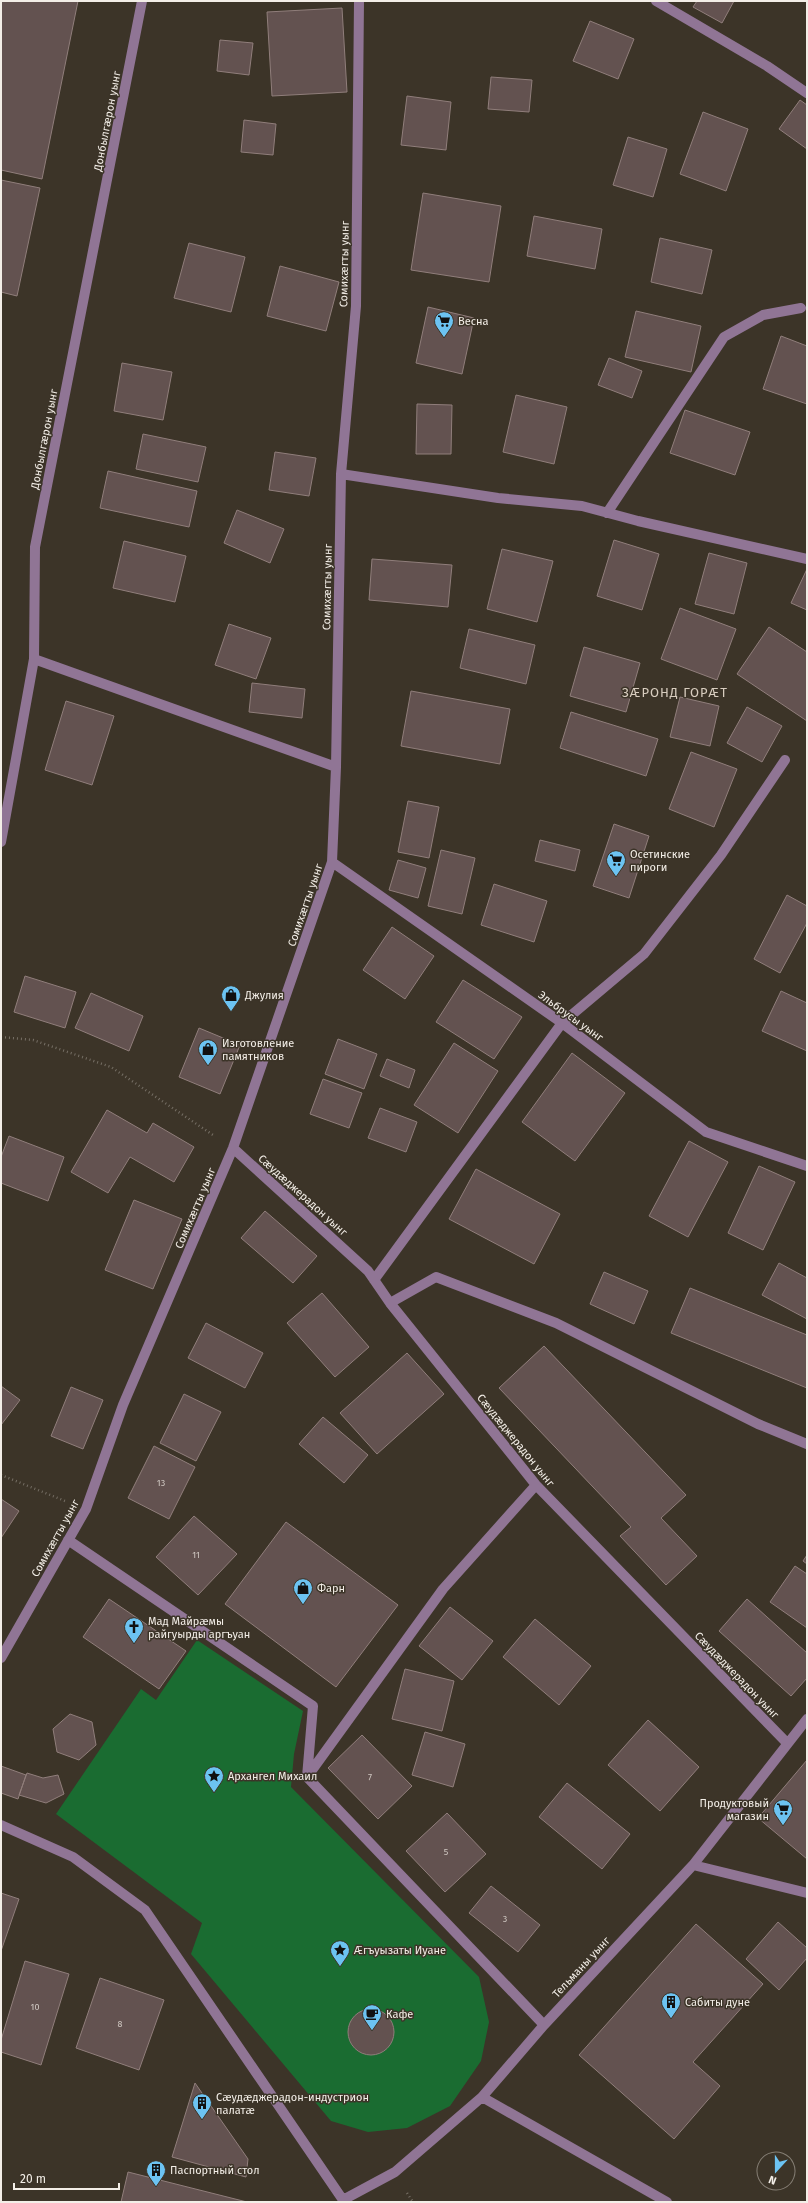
<svg xmlns="http://www.w3.org/2000/svg" width="808" height="2203" font-family="'Fira Sans',sans-serif">
	<rect width="100%" height="100%" fill="#3c3428"/>
	<path fill="#1a6c31" d="M197 1640 303 1711 294 1754 291 1787 479 1977 489 2022 481 2061 450 2106 407 2128 368 2132 331 2121 191 1954 202 1923 56 1814 141 1689 156 1700Z"/>
	<path fill="#635250" stroke="#907e7b" d="M1 1H78L42 179 1 170Z
		M697 1H734L722 23 693 7Z
		M342 8 347 92 272 96 267 12Z
		M590 21 634 39 618 79 573 61Z
		M220 40 253 43 249 75 217 71Z
		M491 77 532 80 529 112 488 109Z
		M407 96 451 102 446 150 401 145Z
		M800 100 807 105V149L779 129Z
		M703 112 748 129 726 191 680 174Z
		M244 120 276 124 273 155 241 152Z
		M628 137 667 149 653 197 613 185Z
		M1 180 40 188 17 296 1 292Z
		M423 193 501 206 489 282 411 270Z
		M534 216 602 229 595 269 527 256Z
		M660 238 712 250 702 294 651 282Z
		M189 243 245 257 231 312 174 298Z
		M280 266 339 282 326 331 267 316Z
		M428 307 474 318 462 374 416 363Z
		M636 311 701 326 691 372 625 357Z
		M781 336 807 346V404L763 389Z
		M609 358 642 371 632 398 598 385Z
		M122 363 172 372 163 420 114 411Z
		M516 395 567 407 554 464 503 452Z
		M417 404 452 405 451 454H416Z
		M685 410 750 432 735 475 670 453Z
		M143 434 206 447 198 482 136 469Z
		M275 452 316 458 309 496 269 490Z
		M108 471 197 491 189 527 100 508Z
		M237 510 284 529 270 563 224 543Z
		M614 540 659 554 642 610 597 596Z
		M124 541 186 556 175 602 113 588Z
		M502 549 553 561 537 622 487 609Z
		M709 553 747 563 734 614 695 604Z
		M372 559 452 565 448 607 369 600Z
		M807 569V610L791 603Z
		M680 608 736 629 717 680 661 659Z
		M229 624 271 638 256 679 215 665Z
		M769 627 807 652V721L737 674Z
		M469 629 535 645 526 684 460 668Z
		M584 647 640 663 626 712 570 696Z
		M252 683 305 689 302 718 249 712Z
		M411 691 510 709 500 764 401 746Z
		M680 697 719 706 710 746 670 737Z
		M66 701 114 716 92 785 45 770Z
		M747 707 782 726 762 762 727 743Z
		M571 712 658 739 646 776 560 748Z
		M691 752 737 769 714 827 669 809Z
		M408 801 439 807 429 858 398 852Z
		M614 824 649 836 629 898 593 886Z
		M540 840 580 850 575 871 535 861Z
		M441 850 475 858 462 914 428 906Z
		M398 860 426 868 418 898 389 890Z
		M494 884 547 901 534 942 481 925Z
		M787 895 807 906V923L780 973 754 959Z
		M392 927 434 956 405 999 363 970Z
		M25 976 76 992 65 1028 14 1012Z
		M463 980 522 1017 494 1059 436 1022Z
		M781 991 807 1003V1051L762 1031Z
		M91 993 143 1016 129 1051 75 1028Z
		M199 1028 240 1045 220 1094 179 1077Z
		M338 1039 377 1054 364 1089 325 1074Z
		M454 1043 498 1071 458 1133 414 1105Z
		M572 1053 625 1093 575 1161 522 1122Z
		M387 1059 415 1070 409 1088 380 1076Z
		M323 1079 362 1093 349 1128 310 1114Z
		M380 1108 417 1122 406 1152 368 1138Z
		M107 1110 147 1133 153 1123 194 1147 174 1182 130 1157 108 1193 71 1172Z
		M9 1136 64 1157 48 1201 1 1183V1157Z
		M689 1141 728 1162 688 1237 649 1216Z
		M759 1166 795 1182 763 1250 728 1233Z
		M476 1169 560 1214 534 1264 449 1219Z
		M134 1200 182 1219 153 1289 105 1270Z
		M265 1211 317 1256 293 1283 241 1238Z
		M779 1263 807 1278V1319L762 1295Z
		M604 1272 648 1291 634 1324 590 1304Z
		M690 1288 807 1335V1388L671 1333Z
		M322 1293 369 1347 335 1377 287 1323Z
		M206 1323 263 1353 245 1388 188 1358Z
		M544 1346 686 1495 661 1518 697 1556 666 1585 620 1536 631 1527 499 1388Z
		M407 1353 444 1394 377 1454 340 1413Z
		M1 1386 20 1400 1 1425Z
		M71 1387 103 1400 83 1449 51 1436Z
		M184 1394 221 1412 196 1461 160 1443Z
		M323 1417 368 1455 344 1483 299 1444Z
		M154 1446 195 1467 169 1519 128 1498Z
		M1 1499 19 1511 1 1538Z
		M194 1516 237 1554 198 1595 156 1557Z
		M286 1522 398 1605 336 1687 225 1604Z
		M807 1555V1564L803 1561Z
		M795 1566 807 1574V1628L770 1602Z
		M109 1599 186 1651 159 1689 83 1637Z
		M747 1599 807 1653V1678L791 1696 719 1631Z
		M450 1607 493 1641 462 1680 419 1646Z
		M535 1619 591 1666 559 1705 503 1657Z
		M405 1669 454 1681 442 1731 392 1719Z
		M70 1714 92 1722 96 1745 79 1760 57 1752 53 1729Z
		M648 1720 699 1767 660 1811 608 1765Z
		M425 1732 465 1744 453 1787 412 1775Z
		M362 1735 412 1786 378 1819 328 1768Z
		M807 1760V1859L758 1818Z
		M1 1766 26 1775 18 1799 1 1793Z
		M27 1773 43 1778 58 1775 64 1794 46 1803 19 1795Z
		M567 1783 630 1834 602 1869 539 1817Z
		M447 1813 486 1854 445 1892 406 1851Z
		M491 1886 540 1925 518 1952 469 1913Z
		M1 1893 19 1899 1 1951Z
		M778 1922 807 1948V1958L779 1990 746 1959Z
		M696 1924 763 1984 693 2062 720 2086 674 2139 579 2055Z
		M25 1961 69 1974 41 2065 1 2052V2040Z
		M100 1978 164 2000 139 2070 76 2048Z
		M348 2032a23 23 0 1 1 46 0a23 23 0 1 1-46 0Z
		M195 2083 248 2159 246 2177 172 2157Z
		M128 2172 247 2202H121Z"/>
	<g fill="none" stroke-linecap="round" stroke-linejoin="round">
		<path stroke="#766f65" stroke-width="2.5" stroke-dasharray="1 3" stroke-linecap="butt" d="M1 1037 33 1040 111 1067 213 1135
			M1 1475 65 1501
			M407 2193 413 2202"/>
		<path stroke="#907595" stroke-width="10" d="M656 1 767 66 807 93
			M341 474 498 498 582 506 638 521 807 559
			M607 513 724 337 763 315 801 308
			M34 659 336 767
			M1 842 34 659 35 547 142 1
			M332 862 562 1023 706 1132 807 1166
			M233 1148 368 1271 390 1303 536 1485 787 1743
			M374 1280 562 1023 644 954 721 855 785 760
			M390 1303 436 1277 556 1323 758 1424 807 1444
			M68 1540 313 1706 307 1777 544 2025
			M1 1658 86 1509 123 1405 233 1148 332 862 336 767 341 474 356 306 359 1
			M307 1777 443 1589 536 1485
			M1 1825 73 1857 145 1910 343 2200
			M693 1865 807 1893
			M482 2097 667 2202
			M343 2200 395 2172 482 2097 544 2025 693 1865 807 1719"/>
	</g>
	<defs>
		<symbol id="supermarket-pin" viewBox="-11 -11 22 30"><path d="M0 17L-7.5 6A9.5 9.5 0 1 1 7.5 6Z" fill="#6cc3f2" stroke="#3c3428"/><path d="M-6-5.5h2.5l.6 2H6L4.5 2H-2.5L-4.4-4H-6ZM-1.5 3.2a1.3 1.3 0 1 0 .1 0ZM3 3.2a1.3 1.3 0 1 0 .1 0Z" fill="#111"/></symbol>
		<symbol id="shop-pin" viewBox="-11 -11 22 30"><path d="M0 17L-7.5 6A9.5 9.5 0 1 1 7.5 6Z" fill="#6cc3f2" stroke="#3c3428"/><path d="M-5-2.5h2.3a2.7 3.5 0 0 1 5.4 0H5L5.5 6h-11ZM-1.5-2.5h3a1.5 2.3 0 0 0-3 0Z" fill="#111"/></symbol>
		<symbol id="church-pin" viewBox="-11 -11 22 30"><path d="M0 17L-7.5 6A9.5 9.5 0 1 1 7.5 6Z" fill="#6cc3f2" stroke="#3c3428"/><path d="M-1.2-6h2.4v3.5h3.3v2.4h-3.3V6h-2.4V-.1h-3.3v-2.4h3.3Z" fill="#111"/></symbol>
		<symbol id="sight-pin" viewBox="-11 -11 22 30"><path d="M0 17L-7.5 6A9.5 9.5 0 1 1 7.5 6Z" fill="#6cc3f2" stroke="#3c3428"/><path d="M0-6L1.8-2.2L6-1.7L2.9 1.2L3.7 5.4L0 3.3L-3.7 5.4L-2.9 1.2L-6-1.7L-1.8-2.2Z" fill="#111"/></symbol>
		<symbol id="building-pin" viewBox="-11 -11 22 30"><path d="M0 17L-7.5 6A9.5 9.5 0 1 1 7.5 6Z" fill="#6cc3f2" stroke="#3c3428"/><path d="M-4-6H4V6H1V3H-1V6H-4ZM-2.5-4.3h1.7v1.8h-1.7ZM.8-4.3h1.7v1.8H.8ZM-2.5-1h1.7V.8h-1.7ZM.8-1h1.7V.8H.8Z" fill="#111"/></symbol>
		<symbol id="cafe-pin" viewBox="-11 -11 22 30"><path d="M0 17L-7.5 6A9.5 9.5 0 1 1 7.5 6Z" fill="#6cc3f2" stroke="#3c3428"/><path d="M-5.5-4.5H6V0H3Q3 3.5 0 3.5H-2.5Q-5.5 3.5-5.5 0ZM3-3.2v2h1.7v-2ZM-6 4.5H4V6H-6Z" fill="#111"/></symbol>
	</defs>
	<g fill-rule="evenodd">
		<use href="#supermarket-pin" x="433" y="310" width="22" height="30"/>
		<use href="#supermarket-pin" x="605" y="849" width="22" height="30"/>
		<use href="#shop-pin" x="220" y="984" width="22" height="30"/>
		<use href="#shop-pin" x="197" y="1038" width="22" height="30"/>
		<use href="#shop-pin" x="292" y="1577" width="22" height="30"/>
		<use href="#church-pin" x="123" y="1616" width="22" height="30"/>
		<use href="#sight-pin" x="203" y="1765" width="22" height="30"/>
		<use href="#supermarket-pin" x="772" y="1798" width="22" height="30"/>
		<use href="#sight-pin" x="329" y="1939" width="22" height="30"/>
		<use href="#building-pin" x="660" y="1991" width="22" height="30"/>
		<use href="#cafe-pin" x="361" y="2003" width="22" height="30"/>
		<use href="#building-pin" x="191" y="2092" width="22" height="30"/>
		<use href="#building-pin" x="145" y="2159" width="22" height="30"/>
	</g>
	<g text-anchor="middle" stroke-width="3" stroke-linejoin="round" paint-order="stroke">
		<g font-size="9" fill="#cfc7c1">
			<text x="161" y="1486">13</text>
			<text x="196" y="1558">11</text>
			<text x="370" y="1780">7</text>
			<text x="446" y="1855">5</text>
			<text x="505" y="1922">3</text>
			<text x="35" y="2010">10</text>
			<text x="120" y="2027">8</text>
		</g>
		<g font-size="11" fill="#f3eee7" stroke="#3c3428">
			<text transform="translate(107 121) rotate(-79)" y="4">Донбылгæрон уынг</text>
			<text transform="translate(344 264) rotate(-89)" y="4">Сомихæгты уынг</text>
			<text transform="translate(44 439) rotate(-79)" y="4">Донбылгæрон уынг</text>
			<text transform="translate(327 587) rotate(-89)" y="4">Сомихæгты уынг</text>
			<text transform="translate(305 905) rotate(-71)" y="4">Сомихæгты уынг</text>
			<text transform="translate(571 1016) rotate(36)" y="4">Эльбрусы уынг</text>
			<text transform="translate(303 1195) rotate(42)" y="4">Сæудæджерадон уынг</text>
			<text transform="translate(195 1208) rotate(-67)" y="4">Сомихæгты уынг</text>
			<text transform="translate(516 1440) rotate(51)" y="4">Сæудæджерадон уынг</text>
			<text transform="translate(55 1538) rotate(-61)" y="4">Сомихæгты уынг</text>
			<text transform="translate(737 1675) rotate(46)" y="4">Сæудæджерадон уынг</text>
			<text transform="translate(581 1967) rotate(-47)" y="4">Тельманы уынг</text>
		</g>
		<g font-size="11" fill="#f3eee7" stroke="#3c3428" text-anchor="start">
			<text x="458" y="325">Весна</text>
			<text x="630" y="858">Осетинские<tspan x="630" dy="13">пироги</tspan></text>
			<text x="245" y="999">Джулия</text>
			<text x="222" y="1047">Изготовление<tspan x="222" dy="13">памятников</tspan></text>
			<text x="317" y="1592">Фарн</text>
			<text x="148" y="1625">Мад Майрæмы<tspan x="148" dy="13">райгуырды аргъуан</tspan></text>
			<text x="228" y="1780">Архангел Михаил</text>
			<text x="769" y="1807" text-anchor="end">Продуктовый<tspan x="769" dy="13">магазин</tspan></text>
			<text x="354" y="1954">Æгъуызаты Иуане</text>
			<text x="685" y="2006">Сабиты дуне</text>
			<text x="386" y="2018">Кафе</text>
			<text x="216" y="2101">Сæудæджерадон-индустрион<tspan x="216" dy="13">палатæ</tspan></text>
			<text x="170" y="2174">Паспортный стол</text>
		</g>
		<g font-size="13" letter-spacing="1" fill="#d8cdbf" stroke="#3c3428">
			<text x="675" y="697">ЗÆРОНД ГОРÆТ</text>
		</g>
	</g>
	<rect width="808" height="2203" fill="none" stroke="#f3eee7" stroke-width="4"/>
	<g transform="translate(776 2171) rotate(201)"><circle r="19" fill="#3c3428" stroke="#857e74"/>
	<path d="M0-3L7 15L0 10L-7 15Z" fill="#6cc3f2"/>
	<text y="-6" font-size="11" font-weight="bold" text-anchor="middle" fill="#f3eee7">N</text>
	</g>
	<path d="M14 2183v6h105v-6" fill="none" stroke="#f3eee7" stroke-width="2"/>
	<text x="20" y="2183" font-size="12" fill="#f3eee7" stroke="#3c3428" stroke-width="3" paint-order="stroke">20 m</text>
</svg>
